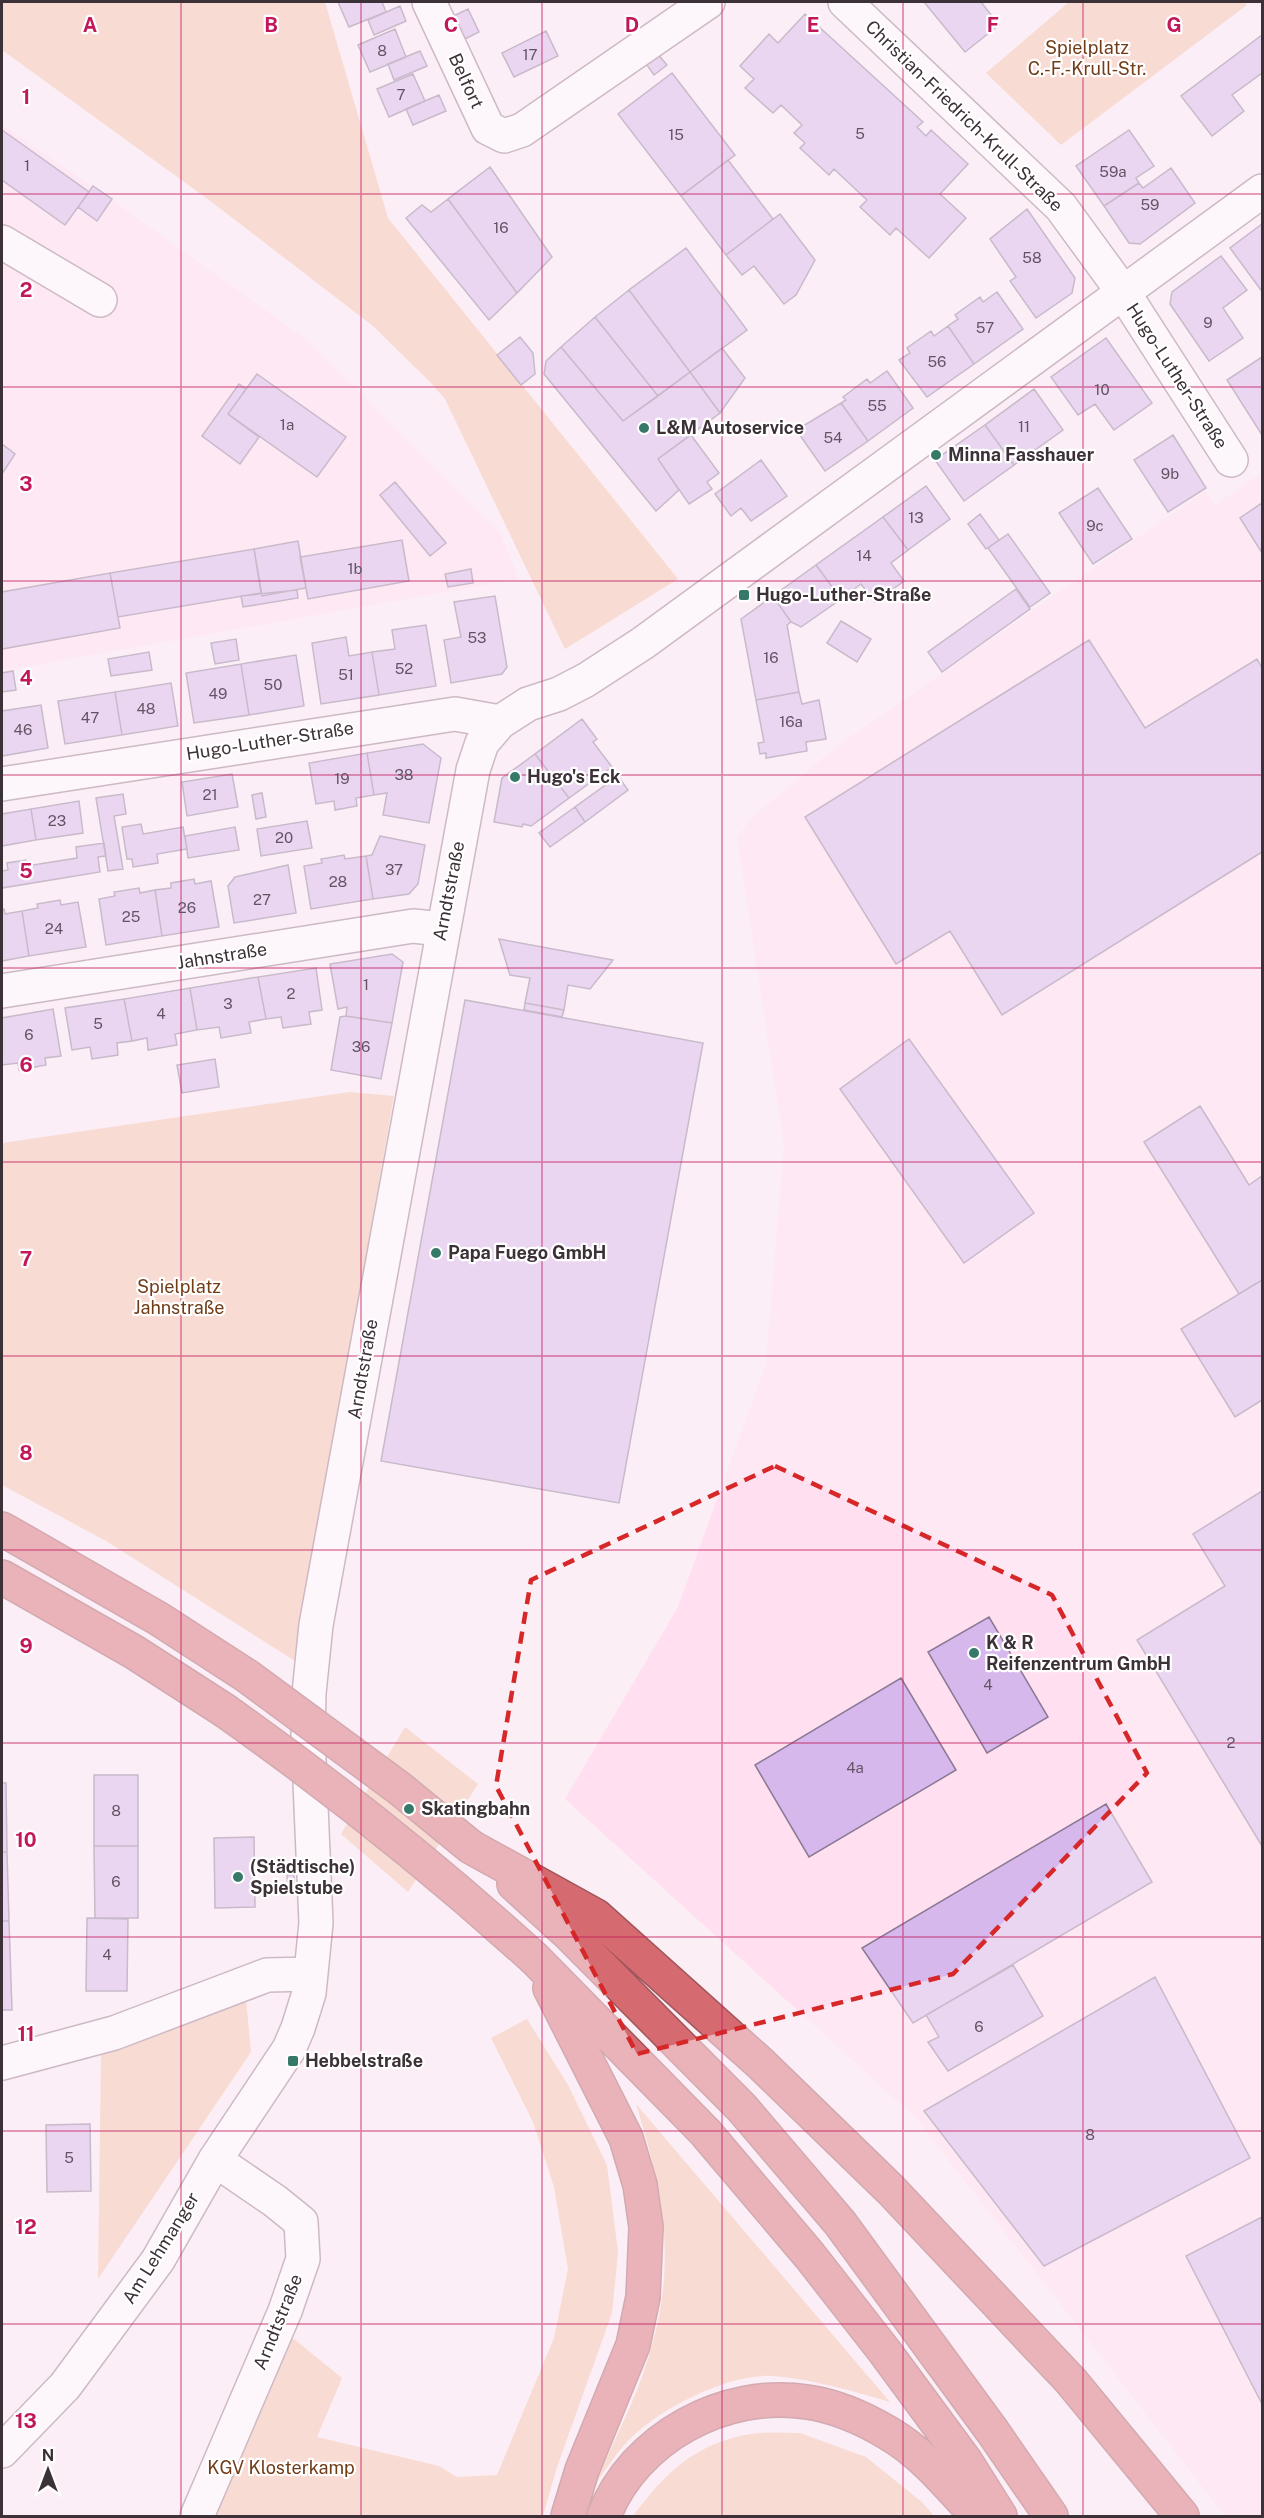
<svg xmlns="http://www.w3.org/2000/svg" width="1264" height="2518" font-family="'Public Sans',sans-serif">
	<rect width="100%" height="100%" fill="#fbeef5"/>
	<path fill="#ffdff0" d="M2 125 112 200 307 340 500 532 519 579 2 671Z
		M1262 473V2516H1225L916 2118 565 1799 678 1607 766 1364 784 1145 737 837 754 816 836 747 1205 491 1215 505Z"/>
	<path fill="#f3c4a8" d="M2 2H325L388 218 678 579 565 649 445 399 430 382 373 326 209 200 2 50Z
		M1069 2H1244L1247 5 1061 145 986 73Z
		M349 1092 394 1096 295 1661 106 1541 2 1485V1143Z
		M405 1727 478 1784 408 1892 341 1834Z
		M246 1999 251 2052 98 2279 101 2054Z
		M527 2019 568 2085 607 2165 618 2252 612 2313 557 2467 543 2516H210L286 2340 294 2339 342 2378 317 2437 439 2466 457 2477 497 2475 554 2338 568 2269 554 2187 533 2122 491 2038Z
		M636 2104 890 2402C852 2391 812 2379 773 2376 730 2373 662 2407 632 2437 618 2450 607 2468 595 2484 612 2444 634 2404 647 2362 678 2267 665 2197 636 2104Z
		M800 2433 866 2457 923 2503 934 2516H633C664 2475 691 2446 745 2435 762 2431 782 2433 800 2433Z"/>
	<path fill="#d7b8ed" stroke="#897a94" stroke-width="1.5" d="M338 2H382L386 12 349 27Z
		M924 2H981L999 25 965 52Z
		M400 6 406 21 374 35 368 20Z
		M468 9 479 32 457 43 445 20Z
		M805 14 923 122 917 127 926 136 931 130 968 164 940 194 966 218 929 258 896 228 890 235 860 207 867 200 834 169 829 175 800 148 805 143 794 133 802 125 781 105 773 113 745 88 754 79 740 66 769 34 778 43Z
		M395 29 406 57 370 72 358 45Z
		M546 31 558 56 514 77 502 53Z
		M1262 35V73L1232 95 1244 111 1212 136 1181 96Z
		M420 51 427 66 394 80 388 64Z
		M656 52 667 65 654 75 644 61Z
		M672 73 735 155 681 196 618 114Z
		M413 74 425 101 389 117 377 89Z
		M439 95 446 111 413 125 406 109Z
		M2 130 89 192 65 225 2 180Z
		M1129 130 1154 166 1136 178 1139 183 1104 206 1076 166Z
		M728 160 773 219 726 255 681 196Z
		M490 167 552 257 517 293 448 199Z
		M1171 168 1195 203 1140 244 1129 243 1104 206 1139 183 1143 188Z
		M93 186 112 199 97 221 78 207Z
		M448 199 517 293 489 320 406 218 422 205 431 212Z
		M1027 209 1075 278 1072 293 1036 318 1010 281 1016 277 990 239Z
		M780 214 815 260 796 295 784 304 754 266 742 275 726 255Z
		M1262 224V289L1261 290 1230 248Z
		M686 248 747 330 690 372 629 290Z
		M1221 256 1247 290 1223 308 1243 338 1209 361 1170 304 1172 292Z
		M629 290 690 372 658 396 595 317Z
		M997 292 1023 329 974 364 948 326 958 319 955 315 980 297 983 302Z
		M595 317 658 396 623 421 561 347Z
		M948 326 974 364 927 397 899 360 910 353 907 348 931 331 934 336Z
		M520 337 533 353 535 374 521 385 497 355Z
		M1106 338 1152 403 1114 430 1095 404 1078 415 1051 377Z
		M561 347 623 421 690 372 720 413 658 459 679 490 656 511 544 374 546 361Z
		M722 348 745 378 720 413 690 372Z
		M1262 357V435L1227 380Z
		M887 371 913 408 868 441 841 403 846 400 843 397 867 379 870 383Z
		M257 374 346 437 317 477 228 414Z
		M239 384 246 389 228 414 259 437 240 464 202 436Z
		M1034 389 1063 430 1014 465 985 425Z
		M841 403 868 441 825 471 799 434 801 433 798 429Z
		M985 425 1014 465 964 501 935 460Z
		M691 435 719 473 707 482 712 489 689 504 658 459Z
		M1173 435 1206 488 1168 512 1134 460Z
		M2 444 15 454 2 474Z
		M761 460 787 496 751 521 741 508 731 516 715 494Z
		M395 482 446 543 430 556 380 495Z
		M926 486 950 519 908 550 883 517Z
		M1098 488 1132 539 1093 564 1059 513Z
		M1262 503V553L1240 518Z
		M980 514 999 540 986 549 968 524Z
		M883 517 908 550 891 563 904 581 875 602 861 584 841 599 816 565Z
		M1008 534 1050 593 1030 607 988 548Z
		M402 540 409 581 308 599 300 557Z
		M298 541 306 588 262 596 254 549Z
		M254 549 261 593 118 617 110 573Z
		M816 565 841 599 801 627 791 622 773 596Z
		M471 569 473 583 448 587 445 574Z
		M110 573 120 628 2 649V592Z
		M1016 589 1030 609 942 672 928 652Z
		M297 590 298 598 243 607 241 596Z
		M495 596 507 667 502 674 451 683 444 640 461 637 454 602Z
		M773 596 791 622 787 625 799 692 756 700 741 619Z
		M841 621 871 639 857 662 827 643Z
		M426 625 436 686 379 695 372 652 395 649 392 630Z
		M346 637 349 656 372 652 379 695 321 704 312 643Z
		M236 639 239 660 215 664 211 643Z
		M1089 640 1145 728 1257 659 1262 668V852L1002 1015 950 931 896 964 805 817Z
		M149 652 152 670 111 676 108 659Z
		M296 655 304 706 249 715 241 664Z
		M241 664 249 715 194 723 186 673Z
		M13 671 16 690 2 692V673Z
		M171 683 178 726 122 735 115 692Z
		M115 692 122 735 65 744 58 701Z
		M799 692 802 704 819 700 826 739 806 742 807 751 766 758V753L760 754 758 743 764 742 756 700Z
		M41 705 48 748 2 756V711Z
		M582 719 597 739 593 742 612 767 569 798 535 754Z
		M423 744 441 758 429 823 383 815 387 793 374 795 367 753Z
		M367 753 374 795 356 798 357 806 335 810 334 801 316 804 309 763Z
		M535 754 569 798 531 826 523 824 522 827 494 822 502 778Z
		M232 774 238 807 187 816 182 782Z
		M618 776 628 790 585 822 575 807Z
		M262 793 266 817 256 819 252 795Z
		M123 794 126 814 114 816 123 869 108 871 96 798Z
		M79 801 83 833 36 840 31 809Z
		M575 807 585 822 550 847 539 833Z
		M31 809 36 840 2 846V814Z
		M307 821 312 848 261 856 257 829Z
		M141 824 143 834 183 827 187 849 157 854 158 863 133 867 132 859H127L122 827Z
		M235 827 239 850 188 858 185 836Z
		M380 836 425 845 418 884 409 894 373 899 366 856 372 855Z
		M104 843 106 856 98 857 100 872 2 888V871L8 870 7 863 26 860 27 866 77 858 76 847Z
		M344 855 345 859 366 856 373 899 311 909 304 866 322 863 321 859Z
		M288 865 296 913 234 923 228 886 235 877Z
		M194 879 195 884 211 881 219 927 162 936 155 890 171 888V883Z
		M139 888 140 893 155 890 162 936 106 945 99 899 115 896 114 892Z
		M60 900 61 905 78 902 86 947 29 956 22 911 38 908 37 904Z
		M4 909 5 914 22 911 29 956 2 961V910Z
		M499 939 613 960 590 989 568 985 564 1010 525 1003 530 978 510 975Z
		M392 954 403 962 392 1023 346 1016 347 1007 338 1009 330 964Z
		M316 968 322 1010 309 1012 311 1024 283 1028 281 1017 266 1019 258 977Z
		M258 977 266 1019 249 1022 251 1033 221 1038 219 1027 197 1030 190 988Z
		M190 988 197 1030 175 1034 177 1045 148 1050 147 1038 132 1041 124 999Z
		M124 999 132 1041 117 1043 118 1055 92 1059 90 1047 72 1050 65 1008Z
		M465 1000 703 1043 619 1503 381 1461Z
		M525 1003 564 1010 562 1017 524 1010Z
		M53 1009 61 1056 45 1058 46 1065 19 1070 18 1063 2 1065V1018Z
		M346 1016 392 1023 381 1079 331 1070 340 1017Z
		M909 1039 1034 1213 964 1263 840 1089Z
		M215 1059 219 1087 182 1093 177 1065Z
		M1200 1106 1249 1185 1262 1176V1280L1239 1294 1144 1142Z
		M1262 1280V1400L1235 1417 1181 1329Z
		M1262 1491V1846L1137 1640 1225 1586 1193 1534Z
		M989 1617 1048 1717 987 1753 928 1652Z
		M901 1678 956 1770 809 1857 755 1765Z
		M94 1775H138V1846H94Z
		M2 1783H6L7 1852H2Z
		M1106 1804 1152 1882 913 2023 862 1948Z
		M254 1837 255 1907 215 1908 214 1838Z
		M94 1846H138V1918H95Z
		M2 1852H7L9 1921H2Z
		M287 1875H294V1893H288Z
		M87 1918 128 1919 127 1991H86Z
		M2 1921H9L12 2010H2Z
		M1013 1965 1043 2016 948 2071 928 2042 939 2037 926 2015Z
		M1155 1977 1250 2158 1044 2266 924 2111Z
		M90 2124 91 2191 47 2192 46 2125Z
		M1262 2217V2404L1186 2256Z"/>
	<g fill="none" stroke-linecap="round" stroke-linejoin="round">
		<defs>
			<path id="minor" d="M429 2 488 128 504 136 522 130 708 2
				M845 2 1061 207 1123 292 1231 460
				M2 242 100 300
				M2 784 455 714 500 722
				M2 991 413 926 442 929
				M2 2063 114 2033 267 1975 311 1974
				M2 2451 65 2386 158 2260 215 2160 289 2049 298 2028 309 1993 316 1923 308 1736 309 1693 316 1625 473 770 482 743 500 722 528 704 559 694 586 680 643 643 1262 191
				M197 2516 285 2311 303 2259 301 2222 275 2201 215 2160"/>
			<path id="highway" d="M2 1529 159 1619 247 1676
				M2 1577 134 1652 224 1710
				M471 1847 596 1916 760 2063 891 2190 1071 2381 1182 2516
				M514 1884 570 1935 742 2108 840 2223 993 2432 1051 2516
				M535 1959 705 2132 810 2256 885 2352 966 2462 1000 2516
				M550 1988 626 2138 640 2185 646 2227 643 2297 633 2345 582 2470 568 2516
				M604 2516C634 2438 725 2389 807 2402 835 2406 863 2418 888 2433 923 2453 950 2487 977 2516"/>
		</defs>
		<use href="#minor" stroke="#967989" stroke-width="36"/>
		<use href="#highway" stroke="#a0575c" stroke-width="36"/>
		<use href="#minor" stroke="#fff" stroke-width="33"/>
		<use href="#highway" stroke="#d56b70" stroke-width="33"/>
		<defs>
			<path id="highway-bridge" d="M247 1676 399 1788 471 1847
				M224 1710C333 1787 436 1869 535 1959"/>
		</defs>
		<use href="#highway-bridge" stroke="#a0575c" stroke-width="36" stroke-linecap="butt"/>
		<use href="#highway-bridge" stroke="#d56b70" stroke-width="33"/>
	</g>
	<path d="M0 0H1264V2518H0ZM775 1466 1052 1595 1147 1773 953 1974 637 2054 496 1786 531 1580Z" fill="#fbeef5" fill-opacity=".55" fill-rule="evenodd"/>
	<path fill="none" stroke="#d62828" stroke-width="4.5" stroke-dasharray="12 8" stroke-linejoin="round" d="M775 1466 1052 1595 1147 1773 953 1974 637 2054 496 1786 531 1580Z"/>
	<path fill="none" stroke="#c2185b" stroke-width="1.5" stroke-opacity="0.55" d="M181 2V2516M361 2V2516M542 2V2516M722 2V2516M903 2V2516M1083 2V2516M2 194H1262M2 387H1262M2 581H1262M2 775H1262M2 968H1262M2 1162H1262M2 1356H1262M2 1550H1262M2 1743H1262M2 1937H1262M2 2131H1262M2 2324H1262"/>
	<g fill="#377969" stroke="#fff" stroke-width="2">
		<circle cx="644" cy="428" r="6"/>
		<circle cx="936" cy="455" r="6"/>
		<rect x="738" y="589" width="12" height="12" rx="3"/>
		<circle cx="515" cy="777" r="6"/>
		<circle cx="436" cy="1253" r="6"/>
		<circle cx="974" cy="1653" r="6"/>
		<circle cx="409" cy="1809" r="6"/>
		<circle cx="238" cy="1877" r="6"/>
		<rect x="287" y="2055" width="12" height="12" rx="3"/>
	</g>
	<g text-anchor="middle" stroke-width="4.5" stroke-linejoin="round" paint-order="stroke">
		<g font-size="15" fill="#645365">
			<text x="382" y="56">8</text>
			<text x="530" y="60">17</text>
			<text x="401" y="100">7</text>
			<text x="860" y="139">5</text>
			<text x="676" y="140">15</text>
			<text x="27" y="171">1</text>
			<text x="1113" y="177">59a</text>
			<text x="1150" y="210">59</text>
			<text x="501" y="233">16</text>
			<text x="1032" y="263">58</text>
			<text x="1208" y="328">9</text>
			<text x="985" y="333">57</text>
			<text x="937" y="367">56</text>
			<text x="1102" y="395">10</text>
			<text x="877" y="411">55</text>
			<text x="287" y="430">1a</text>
			<text x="1024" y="432">11</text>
			<text x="833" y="443">54</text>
			<text x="1170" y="479">9b</text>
			<text x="916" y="523">13</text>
			<text x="1095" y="531">9c</text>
			<text x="864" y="561">14</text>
			<text x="355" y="574">1b</text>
			<text x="477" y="643">53</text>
			<text x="771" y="663">16</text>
			<text x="404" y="674">52</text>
			<text x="346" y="680">51</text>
			<text x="273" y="690">50</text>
			<text x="218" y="699">49</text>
			<text x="146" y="714">48</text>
			<text x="90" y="723">47</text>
			<text x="791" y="727">16a</text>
			<text x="23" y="735">46</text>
			<text x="404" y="780">38</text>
			<text x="342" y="784">19</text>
			<text x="210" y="800">21</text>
			<text x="57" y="826">23</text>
			<text x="284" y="843">20</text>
			<text x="394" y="875">37</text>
			<text x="338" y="887">28</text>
			<text x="262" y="905">27</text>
			<text x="187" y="913">26</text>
			<text x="131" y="922">25</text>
			<text x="54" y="934">24</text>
			<text x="366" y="990">1</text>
			<text x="291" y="999">2</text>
			<text x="228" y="1009">3</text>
			<text x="161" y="1019">4</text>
			<text x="98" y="1029">5</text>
			<text x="29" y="1040">6</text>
			<text x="361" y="1052">36</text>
			<text x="988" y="1690">4</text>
			<text x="1231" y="1748">2</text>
			<text x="855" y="1773">4a</text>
			<text x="116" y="1816">8</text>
			<text x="116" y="1887">6</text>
			<text x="107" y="1960">4</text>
			<text x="979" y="2032">6</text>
			<text x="1090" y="2140">8</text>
			<text x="69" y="2163">5</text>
		</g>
		<g font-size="18" fill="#713c18" stroke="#fff">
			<text x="1087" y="54">Spielplatz<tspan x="1087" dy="21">C.-F.-Krull-Str.</tspan></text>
			<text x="179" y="1293">Spielplatz<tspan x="179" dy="21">Jahnstraße</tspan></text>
			<text x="281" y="2474">KGV Klosterkamp</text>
		</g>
		<g font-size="18" fill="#3d3138" stroke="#fff">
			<text transform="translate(466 81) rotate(65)" y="6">Belfort</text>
			<text transform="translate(964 116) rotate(44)" y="6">Christian-Friedrich-Krull-Straße</text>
			<text transform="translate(1177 376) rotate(57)" y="6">Hugo-Luther-Straße</text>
			<text transform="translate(270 741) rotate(-9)" y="6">Hugo-Luther-Straße</text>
			<text transform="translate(449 891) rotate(-79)" y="6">Arndtstraße</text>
			<text transform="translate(222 956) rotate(-9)" y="6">Jahnstraße</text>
			<text transform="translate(363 1369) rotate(-80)" y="6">Arndtstraße</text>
			<text transform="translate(161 2248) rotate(-58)" y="6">Am Lehmanger</text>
			<text transform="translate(278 2322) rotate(-68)" y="6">Arndtstraße</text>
		</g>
		<g font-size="18" font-weight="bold" fill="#3d3138" stroke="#fff" text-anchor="start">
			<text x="656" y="434">L&amp;M Autoservice</text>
			<text x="948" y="461">Minna Fasshauer</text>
			<text x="756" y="601">Hugo-Luther-Straße</text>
			<text x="527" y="783">Hugo's Eck</text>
			<text x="448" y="1259">Papa Fuego GmbH</text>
			<text x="986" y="1649">K &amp; R<tspan x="986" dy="21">Reifenzentrum GmbH</tspan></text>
			<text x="421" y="1815">Skatingbahn</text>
			<text x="250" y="1873">(Städtische)<tspan x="250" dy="21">Spielstube</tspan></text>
			<text x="305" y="2067">Hebbelstraße</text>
		</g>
	</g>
	<g font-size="20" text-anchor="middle" font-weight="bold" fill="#c2185b" stroke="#fff" stroke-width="4.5" stroke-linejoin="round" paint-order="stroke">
		<text x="90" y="32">A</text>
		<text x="271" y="32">B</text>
		<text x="451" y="32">C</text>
		<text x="632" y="32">D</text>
		<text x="813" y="32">E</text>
		<text x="993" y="32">F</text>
		<text x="1174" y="32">G</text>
		<text x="26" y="104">1</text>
		<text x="26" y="297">2</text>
		<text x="26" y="491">3</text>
		<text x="26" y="685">4</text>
		<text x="26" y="878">5</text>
		<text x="26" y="1072">6</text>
		<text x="26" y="1266">7</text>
		<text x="26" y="1460">8</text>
		<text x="26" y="1653">9</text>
		<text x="26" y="1847">10</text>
		<text x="26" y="2041">11</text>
		<text x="26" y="2234">12</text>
		<text x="26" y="2428">13</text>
	</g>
	<rect width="1264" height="2518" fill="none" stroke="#3d3138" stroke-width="6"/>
	<g transform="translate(48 2470)" stroke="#ffffff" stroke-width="4.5" paint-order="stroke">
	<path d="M0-4.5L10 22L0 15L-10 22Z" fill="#3d3138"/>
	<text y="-9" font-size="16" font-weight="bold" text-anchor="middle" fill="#3d3138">N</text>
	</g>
</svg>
